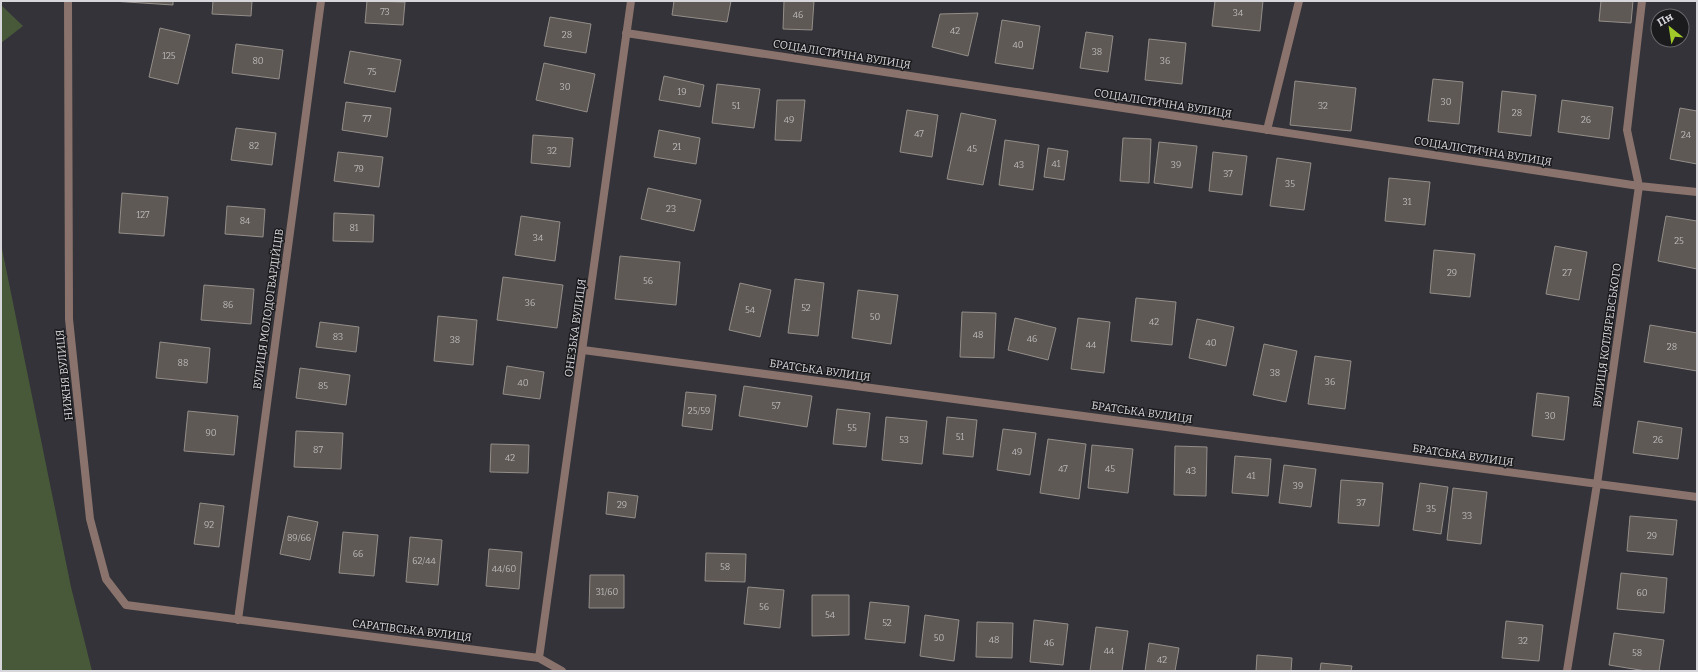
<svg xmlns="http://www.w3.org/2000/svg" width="1698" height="672" font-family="Bitter,serif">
	<rect width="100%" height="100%" fill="#333339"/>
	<path fill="#485939" d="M1 5 23 26 1 43Z
		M1 244 71 587 92 671H1Z"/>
	<path fill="#5e5954" stroke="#948e89" d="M112 1H173V5Z
		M213 1H252L251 16 212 14Z
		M367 1 405 2 403 25 365 23Z
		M674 1H731L727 22 672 15Z
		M784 1H814L812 30 783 29Z
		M1215 1H1263L1260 31 1212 26Z
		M1601 1H1633L1631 23 1599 21Z
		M978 13 968 56 932 47 940 14Z
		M550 17 591 24 586 53 544 46Z
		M1002 20 1040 26 1033 69 995 63Z
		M160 28 190 35 178 84 149 77Z
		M1086 32 1113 36 1108 72 1080 68Z
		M1149 39 1186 43 1182 84 1145 80Z
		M236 44 283 50 279 79 232 73Z
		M350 51 401 60 395 92 344 83Z
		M544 63 595 74 587 112 536 100Z
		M664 76 704 85 700 107 659 100Z
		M1433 79 1463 82 1459 124 1428 121Z
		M1295 81 1356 88 1351 131 1290 125Z
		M717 84 760 89 754 128 712 123Z
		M1502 91 1536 95 1531 136 1498 132Z
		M777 100H805L801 141 775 140Z
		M1562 100 1613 107 1609 139 1558 132Z
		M346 102 391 108 387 137 342 130Z
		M1680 108 1697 111V164L1670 159Z
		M907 110 938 115 932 157 900 152Z
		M961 113 996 120 983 185 947 179Z
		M236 128 276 133 272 165 231 160Z
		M659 130 700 138 696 164 654 157Z
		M533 135 573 138 570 167 531 163Z
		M1123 138 1151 139 1149 183 1120 181Z
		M1005 140 1039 145 1033 190 999 185Z
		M1159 142 1197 146 1192 188 1154 183Z
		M1048 148 1068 151 1064 180 1044 177Z
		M338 152 383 157 379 187 334 181Z
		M1213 152 1247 156 1242 195 1209 191Z
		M1277 158 1311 163 1304 210 1270 206Z
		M1389 178 1430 182 1425 225 1385 221Z
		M648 188 701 200 694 231 641 219Z
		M122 193 168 197 164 236 119 233Z
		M227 206 265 209 263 237 225 234Z
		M334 213 374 215 373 242 333 241Z
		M521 216 560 222 555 261 515 255Z
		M1666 216 1697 221V269L1658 261Z
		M1555 246 1587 252 1579 300 1546 294Z
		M1434 250 1475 254 1470 297 1430 293Z
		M620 256 680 262 676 305 615 299Z
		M503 277 563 285 557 328 497 320Z
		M795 279 824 283 818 336 788 333Z
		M740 283 771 290 760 337 729 330Z
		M204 285 254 289 251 324 201 320Z
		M858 290 898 295 891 344 852 338Z
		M1136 298 1176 302 1172 345 1131 341Z
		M962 312 996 313 994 358 960 357Z
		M438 316 477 320 473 365 434 361Z
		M1015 318 1056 328 1048 360 1008 350Z
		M1078 318 1110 322 1104 373 1071 369Z
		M1197 319 1234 327 1226 366 1189 358Z
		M320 322 359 327 356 352 316 347Z
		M1650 325 1697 333V371L1644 362Z
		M160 342 210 348 207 383 156 378Z
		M1264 344 1297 351 1286 402 1253 395Z
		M1315 356 1351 361 1345 409 1308 404Z
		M507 366 544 372 540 399 503 394Z
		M300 368 350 375 346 405 296 398Z
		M744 386 812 396 807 427 739 416Z
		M686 392 716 395 712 430 682 426Z
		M1537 393 1569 397 1564 440 1532 436Z
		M837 409 870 413 866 447 833 444Z
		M188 411 238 416 234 455 184 451Z
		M886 417 927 421 922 464 882 460Z
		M947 417 977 420 973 457 943 454Z
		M1638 421 1682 428 1678 459 1633 453Z
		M1003 429 1036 433 1030 475 997 470Z
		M296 431 343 433 341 469 294 467Z
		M1048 439 1086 444 1079 499 1040 493Z
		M491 444 529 445 528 473 490 472Z
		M1092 445 1133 449 1128 493 1088 488Z
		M1175 446 1207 447 1206 496 1174 495Z
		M1235 456 1271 459 1268 496 1232 493Z
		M1284 465 1316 469 1311 507 1279 503Z
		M1341 480 1383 483 1379 526 1338 523Z
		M1420 483 1448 487 1441 534 1413 530Z
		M1453 488 1487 492 1481 544 1447 540Z
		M608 492 638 496 635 518 606 514Z
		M200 503 224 506 219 547 194 544Z
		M288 516 318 522 310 560 280 554Z
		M1630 516 1677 520 1673 555 1627 551Z
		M343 532 378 535 374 576 339 573Z
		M410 537 442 540 438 585 406 582Z
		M489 549 522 552 519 589 486 586Z
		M706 553 746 554 745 582 705 581Z
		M1621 573 1667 578 1664 613 1617 609Z
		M590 575H624V608H589Z
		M748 587 784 590 780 628 744 624Z
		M812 595H849V635L812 636Z
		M870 602 909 606 905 643 865 639Z
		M925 615 959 620 954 661 920 656Z
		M1034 620 1068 624 1063 665 1030 662Z
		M1506 621 1543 625 1539 661 1502 658Z
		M977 622 1013 623 1012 658 976 657Z
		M1096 627 1128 631 1122 671H1090Z
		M1614 633 1664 640 1659 671H1646L1609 665Z
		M1149 643 1179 648 1175 671H1145Z
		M1257 655 1292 658 1291 671H1256Z
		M1321 663 1352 666 1351 671H1320Z"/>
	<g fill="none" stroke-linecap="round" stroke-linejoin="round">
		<path stroke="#8a736c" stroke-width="8" d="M68 1 69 319 90 519 106 579 126 605 539 658 562 671
			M626 33 1639 186 1697 192
			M1267 130 1299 1
			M583 350 1697 497
			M238 620 321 1
			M539 658 631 1
			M1567 671 1597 484 1639 186 1627 130 1642 1"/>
	</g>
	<g text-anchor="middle" stroke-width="3" stroke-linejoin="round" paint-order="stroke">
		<g font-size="9" fill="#b9b7b8">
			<text x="385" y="15">73</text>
			<text x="1238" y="16">34</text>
			<text x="798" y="18">46</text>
			<text x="955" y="34">42</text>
			<text x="567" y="38">28</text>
			<text x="1018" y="48">40</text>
			<text x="1097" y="55">38</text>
			<text x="169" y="59">125</text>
			<text x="258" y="64">80</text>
			<text x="1165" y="64">36</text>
			<text x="372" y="75">75</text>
			<text x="565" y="90">30</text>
			<text x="682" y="95">19</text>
			<text x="1446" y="105">30</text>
			<text x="736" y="109">51</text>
			<text x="1323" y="109">32</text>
			<text x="1517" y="116">28</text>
			<text x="367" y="122">77</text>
			<text x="789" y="123">49</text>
			<text x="1586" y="123">26</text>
			<text x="919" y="137">47</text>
			<text x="1686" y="138">24</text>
			<text x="254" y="149">82</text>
			<text x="677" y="150">21</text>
			<text x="972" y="152">45</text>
			<text x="552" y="154">32</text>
			<text x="1056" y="167">41</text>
			<text x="1019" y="168">43</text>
			<text x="1176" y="168">39</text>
			<text x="359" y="172">79</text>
			<text x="1228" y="177">37</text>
			<text x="1290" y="187">35</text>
			<text x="1407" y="205">31</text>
			<text x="671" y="212">23</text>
			<text x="143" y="218">127</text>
			<text x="245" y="224">84</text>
			<text x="354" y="231">81</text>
			<text x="538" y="241">34</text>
			<text x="1679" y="244">25</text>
			<text x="1452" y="276">29</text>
			<text x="1567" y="276">27</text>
			<text x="648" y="284">56</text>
			<text x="530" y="306">36</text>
			<text x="228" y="308">86</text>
			<text x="806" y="311">52</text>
			<text x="750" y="313">54</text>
			<text x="875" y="320">50</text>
			<text x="1154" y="325">42</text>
			<text x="978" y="338">48</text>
			<text x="338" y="340">83</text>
			<text x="1032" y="342">46</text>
			<text x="455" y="343">38</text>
			<text x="1211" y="346">40</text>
			<text x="1091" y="348">44</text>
			<text x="1672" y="350">28</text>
			<text x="183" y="366">88</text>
			<text x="1275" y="376">38</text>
			<text x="1330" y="385">36</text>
			<text x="523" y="386">40</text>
			<text x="323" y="389">85</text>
			<text x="776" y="409">57</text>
			<text x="699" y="414">25/59</text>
			<text x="1550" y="419">30</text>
			<text x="852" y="431">55</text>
			<text x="211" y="436">90</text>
			<text x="960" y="440">51</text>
			<text x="904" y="443">53</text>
			<text x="1658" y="443">26</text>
			<text x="318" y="453">87</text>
			<text x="1017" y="455">49</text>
			<text x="510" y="461">42</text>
			<text x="1063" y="472">47</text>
			<text x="1110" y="472">45</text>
			<text x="1191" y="474">43</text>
			<text x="1251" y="479">41</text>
			<text x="1298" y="489">39</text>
			<text x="1361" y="506">37</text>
			<text x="622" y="508">29</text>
			<text x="1431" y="512">35</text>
			<text x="1467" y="519">33</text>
			<text x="209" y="528">92</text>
			<text x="1652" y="539">29</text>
			<text x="299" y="541">89/66</text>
			<text x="358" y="557">66</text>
			<text x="424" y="564">62/44</text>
			<text x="725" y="570">58</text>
			<text x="504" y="572">44/60</text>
			<text x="607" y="595">31/60</text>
			<text x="1642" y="596">60</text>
			<text x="764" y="610">56</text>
			<text x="830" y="618">54</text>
			<text x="887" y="626">52</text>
			<text x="939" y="641">50</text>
			<text x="994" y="643">48</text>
			<text x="1523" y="644">32</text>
			<text x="1049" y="646">46</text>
			<text x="1109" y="654">44</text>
			<text x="1637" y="656">58</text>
			<text x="1162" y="663">42</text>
		</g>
		<g font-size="11" fill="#d7d6da" stroke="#1b1b1e">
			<text transform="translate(842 54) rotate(9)" y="4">СОЦІАЛІСТИЧНА ВУЛИЦЯ</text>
			<text transform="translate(1163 103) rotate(9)" y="4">СОЦІАЛІСТИЧНА ВУЛИЦЯ</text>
			<text transform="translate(1483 151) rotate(9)" y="4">СОЦІАЛІСТИЧНА ВУЛИЦЯ</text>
			<text transform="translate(268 309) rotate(-82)" y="4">ВУЛИЦЯ МОЛОДОГВАРДІЙЦІВ</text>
			<text transform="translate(575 328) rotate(-82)" y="4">ОНЕЗЬКА ВУЛИЦЯ</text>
			<text transform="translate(1607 335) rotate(-82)" y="4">ВУЛИЦЯ КОТЛЯРЕВСЬКОГО</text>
			<text transform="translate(820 370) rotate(8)" y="4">БРАТСЬКА ВУЛИЦЯ</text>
			<text transform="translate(64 375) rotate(-96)" y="4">НИЖНЯ ВУЛИЦЯ</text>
			<text transform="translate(1142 412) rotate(8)" y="4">БРАТСЬКА ВУЛИЦЯ</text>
			<text transform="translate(1463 455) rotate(8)" y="4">БРАТСЬКА ВУЛИЦЯ</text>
			<text transform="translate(412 630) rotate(7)" y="4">САРАТІВСЬКА ВУЛИЦЯ</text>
		</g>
	</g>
	<rect width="1698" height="672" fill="none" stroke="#d7d6da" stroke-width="4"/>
	<g transform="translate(1670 28) rotate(330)"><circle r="19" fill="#1b1b1e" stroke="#666669"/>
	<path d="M0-3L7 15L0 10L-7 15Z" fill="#a1c92a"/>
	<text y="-6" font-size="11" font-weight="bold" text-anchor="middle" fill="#d7d6da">Пн</text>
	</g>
</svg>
